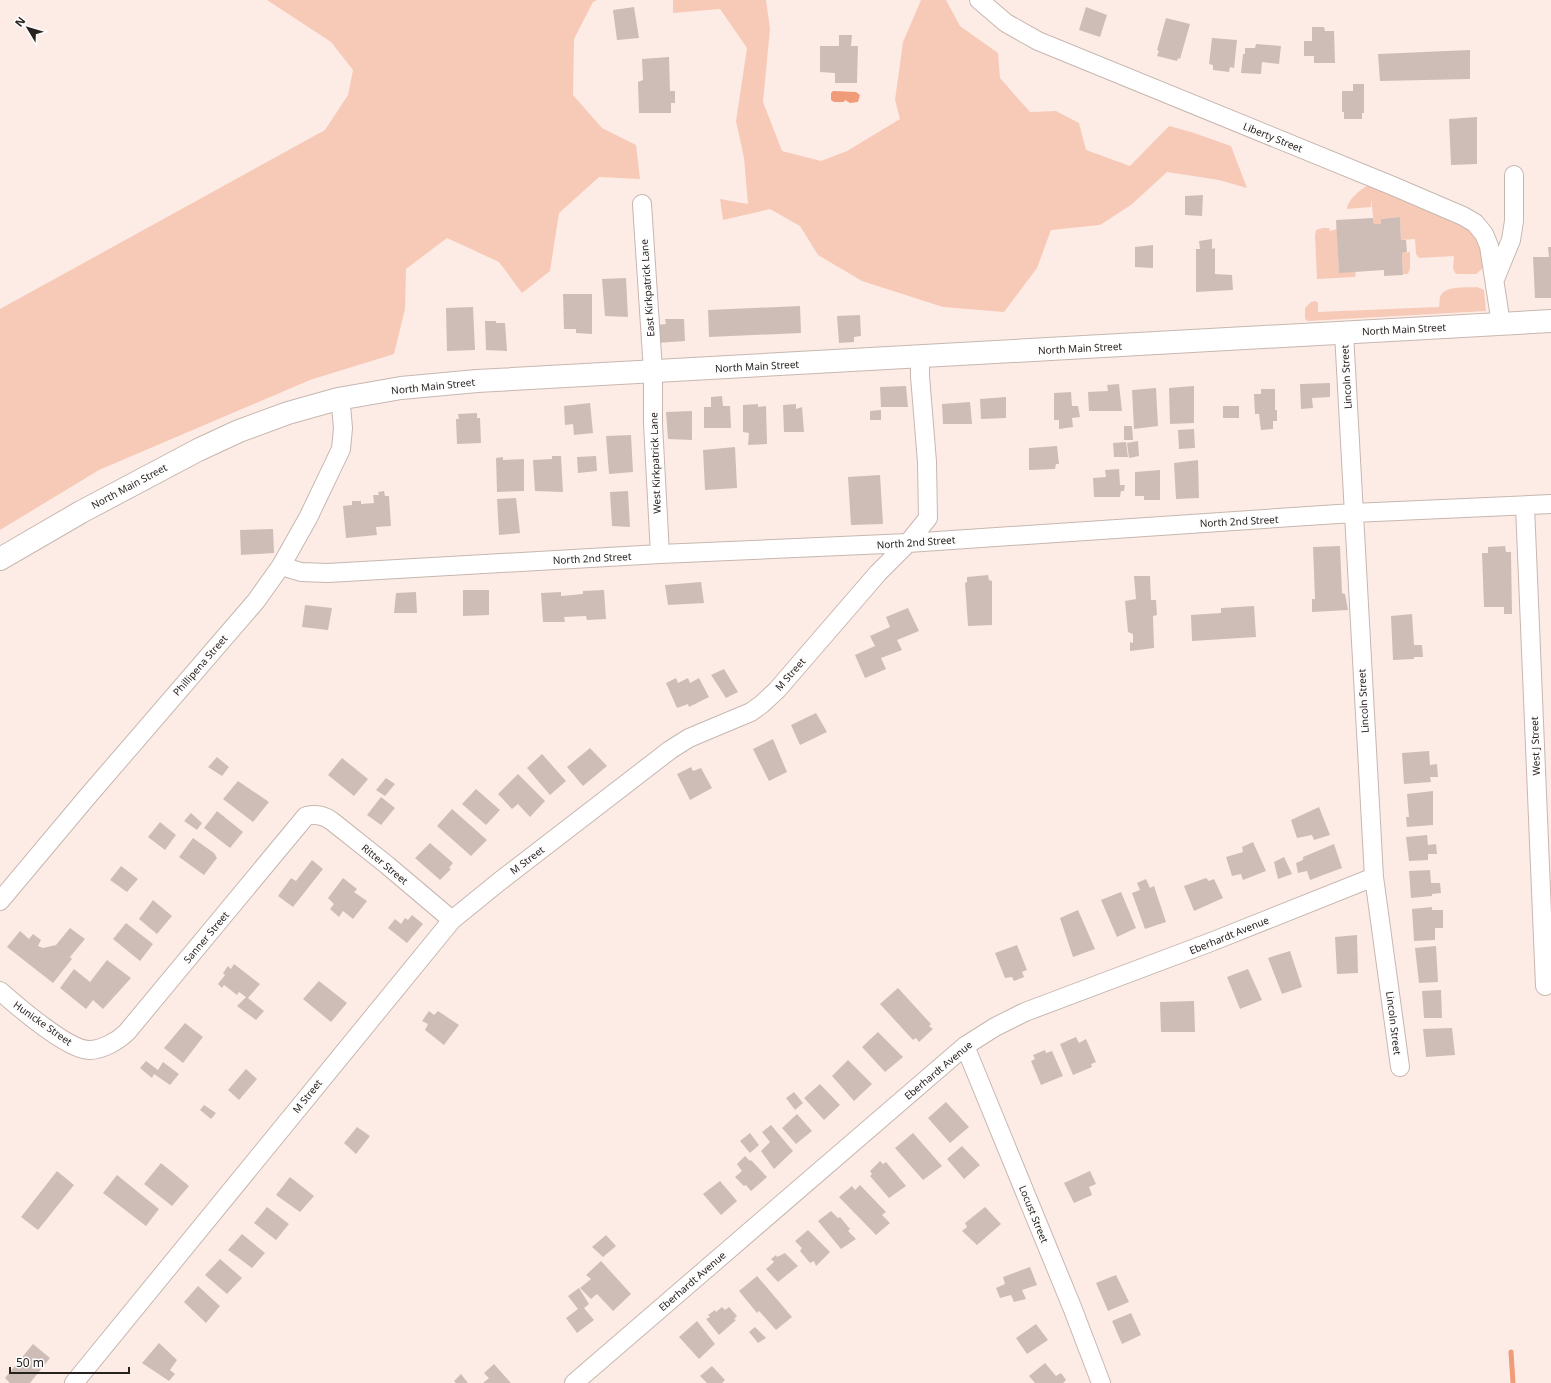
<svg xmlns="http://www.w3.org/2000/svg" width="1551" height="1383" font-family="'Noto Sans',sans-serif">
	<rect width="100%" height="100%" fill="#fdece5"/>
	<path fill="#f7cab8" d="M267 0H597L593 2 574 39 573 95 602 128 636 145 640 179 599 177 559 213 550 271 522 293 499 262 447 238 406 269 405 309 394 354 310 380 99 470 0 530V309L325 130 348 95 353 70 331 42Z
		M673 0H766L770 29 763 102 782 151 821 161 847 151 900 119 895 100 903 42 921 0H946L960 26 998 53 1000 78 1030 112 1056 111 1079 123 1086 150 1130 166 1169 126 1191 132 1231 146 1247 188 1219 180 1167 172 1131 205 1100 225 1051 230 1037 268 1004 312 943 307 862 281 818 255 800 226 770 209 723 220 720 199 748 204 744 158 736 121 747 48 720 9 673 13Z
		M1369 185 1461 223 1474 234 1480 244 1483 268 1476 274H1457L1455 273 1453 268 1454 256 1419 258 1416 254 1415 239 1401 240 1400 217 1381 219V224H1374L1371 198V207L1347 209C1348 199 1361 189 1369 185Z
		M1323 228H1329L1330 231 1337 229 1339 272H1356L1355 277 1317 279 1315 236 1316 230Z
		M1410 252V269L1408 274H1403L1402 253Z
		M1477 287 1484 290 1486 311 1308 321 1305 319V308L1311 302 1316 301 1318 303V312L1439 307C1440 304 1439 300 1440 297 1444 285 1467 288 1477 287Z"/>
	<path fill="#f19c78" d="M833 91C836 91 853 92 856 92L860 95 858 102 850 103 845 100 844 102H834L831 100V93Z"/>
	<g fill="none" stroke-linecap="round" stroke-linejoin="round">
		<path stroke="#f19c78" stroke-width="5" d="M1511 1352 1513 1383"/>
	</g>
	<path fill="#cebdb7" d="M634 7 639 38 617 40 613 10Z
		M1086 7 1107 15 1100 37 1079 30Z
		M1166 18 1190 24 1180 59 1178 58 1177 61 1157 56 1159 51 1157 50Z
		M1312 27H1324L1325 31H1334L1335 63H1314V56H1304V41H1312Z
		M839 35H852L851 46H858L857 83H835V73L820 72V46H839Z
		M1212 38 1237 40 1234 68 1230 67 1229 72 1213 70V65L1209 64Z
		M1256 44 1281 46 1279 64 1262 62 1261 74 1241 73 1243 54H1245V48H1255Z
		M1470 50V79L1380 81 1378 54Z
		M669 57 670 91H675V103H671V113H639L638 82 643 80 642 59Z
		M1353 84H1364V113H1362V119H1344V112H1342V91H1353Z
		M1477 117V164L1451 165 1449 119Z
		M1203 195 1202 216 1185 215V196Z
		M1400 217 1401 240H1406L1407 252 1402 253 1403 275 1384 276V270L1339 273 1336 220 1373 218 1374 224H1381V219Z
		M1212 239V249L1215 248V274L1232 275 1233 290 1196 292V249H1200L1199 241Z
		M1153 245V268L1135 267V247Z
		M1548 247H1551V298H1535L1533 257H1549Z
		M626 278 628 317 605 316 602 279Z
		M563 294H592V334L576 333V329H564Z
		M800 306 801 333 709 337 708 310Z
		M473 307 475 350 447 351 446 308Z
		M860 315 861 336 854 337V342L839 343 837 316Z
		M665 319H684L685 341 657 343 656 325 666 324Z
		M485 321H496V323H505L507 351 486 350Z
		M1330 383V397L1312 398 1313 408 1301 409 1300 384Z
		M1119 384 1122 411H1089L1088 392 1108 391 1107 385Z
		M906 386 908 407H881L880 387Z
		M1194 386V423L1170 424 1169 388Z
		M1156 388 1158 426 1134 429 1132 390Z
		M1261 389H1275V410H1277V421H1273V429L1261 430 1259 414H1255L1254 394H1261Z
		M1071 392 1072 406H1078L1080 417 1072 418 1073 427 1059 429V420H1054V393Z
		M722 396 723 406H730L731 428H704V407H711V397Z
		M1006 397V418L981 419 980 399Z
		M970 402 972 424H943L942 404Z
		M590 403 593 433 574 435 573 424 565 425 564 406Z
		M758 404V407L766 406 767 444 748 445 749 433 743 432V405Z
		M796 404V409L802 407 804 432H784L783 405Z
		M1223 406H1239V418H1223Z
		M881 410V420H870V411Z
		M692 411V440L668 439 666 412Z
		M477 413V418H480L481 443 457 444 456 419H459L458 414Z
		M1124 426H1132L1133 440H1124Z
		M1194 429 1195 448 1179 449 1178 430Z
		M631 435 633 472 609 474 606 436Z
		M1138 441 1139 456 1129 458 1127 443Z
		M1126 442 1128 457H1114L1113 443Z
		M1057 446 1059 464H1056L1055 469 1029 470V448Z
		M735 447 737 488 705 490 703 450Z
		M552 456H561L563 492 535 491 533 460 552 459Z
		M596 456 597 471 578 473 577 457Z
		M503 457V460L524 459V491L497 492 496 458Z
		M1198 460 1199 498 1176 499 1174 463Z
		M1119 469 1120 485H1125L1124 491H1121L1120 497H1094L1093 478 1106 477 1105 470Z
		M1160 470V500H1144V496H1135V472Z
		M880 475 883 524 851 525 848 477Z
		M384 491 385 496H389L391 526 376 527 377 535 346 538 343 506 352 505V501H361V504L374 503 373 495H379L378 492Z
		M628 491 630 527 612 526 610 492Z
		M516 498 520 533 499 535 497 499Z
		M273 529 274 553 241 555 240 530Z
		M1340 546 1342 593 1345 594 1348 610 1312 612V599H1315L1313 547Z
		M1505 546 1506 552H1511L1512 614H1504V607H1484L1482 553H1488V547Z
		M988 575 989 580 992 581V625L968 626 965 583 967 582V577Z
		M1134 576H1150L1151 600H1156L1157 615 1153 616 1154 648 1130 651V642L1133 643V634L1128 632 1125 601 1136 599Z
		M701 582 704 603 668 605 665 585Z
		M463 590H489V615L463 616Z
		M604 590 606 619 587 620 586 616 564 617 565 622H543L541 593 561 592V596L583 594V591Z
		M416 592 417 613H394L396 593Z
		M305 605 332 608 328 630 302 627Z
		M1254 606 1256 637 1192 641 1191 615 1221 613V608Z
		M908 608 919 631 897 640 902 650 881 658 886 669 865 678 855 655 875 646 870 636 890 627 886 617Z
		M1412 614 1414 645H1422L1423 657H1414V659L1393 660 1391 616Z
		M724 669 738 692 726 698 711 675Z
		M676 678 678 683 688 678 690 683 699 678 709 697 689 707 688 704 677 708 666 683Z
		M816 713 827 732 800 745 791 725Z
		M773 739 787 772 769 781 753 749Z
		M590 748 607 766 583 786 567 767Z
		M1429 751 1430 765 1437 764 1438 777H1430L1431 782 1404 784 1402 753Z
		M542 754 566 781 550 795 527 768Z
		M217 757 229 767 222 776 208 767Z
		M342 758 368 779 354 796 328 775Z
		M691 767 693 771 701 768 712 788 690 800 677 774Z
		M518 774 545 801 530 817 518 804 512 809 498 794Z
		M386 778 395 784 385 796 376 790Z
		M238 781 269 802 253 822 223 799Z
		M476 789 500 810 486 825 462 804Z
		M1433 791V825L1407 827 1406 817H1409L1407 794Z
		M381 797 395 808 381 825 367 815Z
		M1319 807 1330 835 1314 840 1312 835 1297 838 1291 820Z
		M452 809 487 840 471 856 437 826Z
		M217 811 243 832 230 848 204 828Z
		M191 813 202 823 197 830 184 821Z
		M160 822 176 835 165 850 148 837Z
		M1427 835 1428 845 1436 844 1437 854H1428V860L1409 861 1406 837Z
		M193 838 214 853 217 858 204 875 179 857Z
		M1253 842 1266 871 1243 880 1241 874 1232 876 1226 857 1243 852 1242 847Z
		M430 843 453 863 449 868 451 869 440 880 415 858Z
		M1334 844 1342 868 1310 880 1307 871 1298 873 1296 863 1303 860V857Z
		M1284 857 1292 874 1278 879 1274 862Z
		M312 860 323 869 293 907 278 896 291 878 296 881Z
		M121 866 138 879 127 892 110 880Z
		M1430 870 1431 883H1440L1441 893 1432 894V896L1411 898 1409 871Z
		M343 878 357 889 354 892 367 901 353 919 343 911 339 917 330 909 334 904 328 898Z
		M1206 878 1209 881 1214 879 1223 898 1194 911 1184 886Z
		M1146 879 1150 888 1154 886 1166 922 1145 929 1132 893 1140 890 1137 883Z
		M1121 892 1136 928 1117 937 1101 900Z
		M153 900 172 916 157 934 139 919Z
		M1432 907V910H1443V928H1435V940L1414 941 1412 909Z
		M1078 910 1095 949 1073 957 1060 918Z
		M412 915 423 924 407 943 388 928 395 919 401 924 405 918 408 920Z
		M126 923 153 944 140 961 113 939Z
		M70 928 85 939 70 957 72 959 53 983 7 947 20 931 29 939 33 934 41 940 38 946 43 948 56 945Z
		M1357 935 1358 973 1337 974 1335 937Z
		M1017 945 1027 970 1022 972 1024 977 1014 981 1012 977 1005 978 995 953Z
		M1436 946 1438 982 1419 983 1415 948Z
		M1290 951 1302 987 1282 994 1268 958Z
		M107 960 131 978 103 1009 93 1000 86 1009 60 988 74 969 90 982Z
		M234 964 260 984 248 998 264 1011 256 1020 237 1006 246 997 239 992 237 995 224 985 222 988 218 984 225 975 223 973 228 966 231 969Z
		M1248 969 1262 1000 1240 1009 1227 977Z
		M319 981 347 1003 331 1022 303 999Z
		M898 988 931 1024 929 1026 933 1029 919 1042 916 1038 913 1040 880 1004Z
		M1441 990 1442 1018H1424L1422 991Z
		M1194 1001 1195 1032H1161L1160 1002Z
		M429 1011 434 1015 438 1011 459 1025 444 1045 425 1030 428 1024 422 1021Z
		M185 1023 203 1037 183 1063 164 1048Z
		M1452 1028 1455 1055 1426 1057 1423 1029Z
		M878 1032 903 1057 885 1072 862 1047Z
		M1076 1037 1079 1043 1086 1039 1096 1062 1091 1064 1092 1067 1073 1075 1060 1044Z
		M1045 1050 1046 1053 1052 1051 1063 1076 1041 1085 1031 1061 1035 1059 1033 1055Z
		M848 1060 872 1084 854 1101 832 1076Z
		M146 1061 158 1070 163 1062 179 1074 170 1085 154 1074 152 1078 140 1068Z
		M246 1069 257 1079 239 1100 228 1090Z
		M820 1084 840 1105 824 1120 804 1098Z
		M794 1092 803 1103 795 1110 786 1098Z
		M946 1102 969 1127 950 1143 928 1118Z
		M204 1105 216 1113 211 1119 200 1110Z
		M797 1114 812 1131 796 1144 782 1128Z
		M771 1125 793 1151 774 1169 761 1151 770 1142 762 1132Z
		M357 1127 370 1136 356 1154 344 1143Z
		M750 1133 759 1145 750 1153 740 1141Z
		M913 1133 942 1166 923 1180 895 1148Z
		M962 1146 980 1165 964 1179 947 1159Z
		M745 1156 750 1161 751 1160 767 1177 751 1191 746 1185 744 1186 735 1177 742 1171 737 1164Z
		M880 1161 883 1164 886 1162 906 1186 889 1198 870 1176 872 1174 870 1171Z
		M161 1163 189 1186 172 1206 144 1184Z
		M57 1171 74 1185 38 1230 21 1217Z
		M1090 1171 1096 1184 1089 1187 1092 1195 1074 1203 1064 1183Z
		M117 1175 159 1209 146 1226 103 1193Z
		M290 1177 314 1196 300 1212 276 1195Z
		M720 1181 737 1201 721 1215 703 1194Z
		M860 1185 886 1212 882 1215 890 1223 876 1235 839 1197 852 1186 855 1190Z
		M267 1207 289 1224 276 1240 254 1223Z
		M985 1207 1001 1224 977 1245 962 1231 967 1227 965 1223Z
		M831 1211 838 1218 840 1217 850 1229 848 1231 856 1239 841 1249 818 1221Z
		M808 1230 830 1252 816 1266 814 1261 810 1263 800 1251 802 1248 795 1241Z
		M242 1234 265 1253 252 1268 228 1250Z
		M606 1235 616 1246 603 1257 592 1247Z
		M785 1253 798 1266 778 1282 766 1269 774 1262 771 1259 776 1255 777 1257Z
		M220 1259 242 1278 227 1294 205 1275Z
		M601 1261 631 1294 613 1311 597 1294 591 1299 580 1288 591 1279 586 1275Z
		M1030 1267 1037 1285 1022 1290 1026 1299 1014 1302 1011 1295 1000 1298 996 1288 1005 1284 1003 1277Z
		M1116 1275 1129 1302 1108 1311 1096 1283Z
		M757 1276 792 1317 776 1330 759 1311 757 1313 739 1291Z
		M198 1286 220 1306 206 1323 184 1302Z
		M579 1288 589 1304 584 1308 594 1320 577 1333 566 1318 578 1309 568 1296Z
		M722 1307 725 1310 729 1307 737 1316 734 1319 736 1320 719 1335 706 1319 710 1317 708 1315 715 1310 716 1312Z
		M1131 1313 1141 1335 1122 1344 1112 1321Z
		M697 1321 715 1344 699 1359 679 1337Z
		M1036 1324 1048 1340 1027 1354 1016 1338Z
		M755 1327 766 1338 758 1343 749 1332Z
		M159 1343 177 1360 170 1370 175 1374 169 1381 142 1363Z
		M33 1344 50 1358 30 1383H10L5 1378Z
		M1045 1363 1056 1376 1061 1373 1066 1380 1063 1383H1035L1029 1376Z
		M494 1364 511 1383H483L489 1378 484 1373Z
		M712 1366 725 1380 722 1383H707L700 1376Z
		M461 1374 468 1383H456L454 1381Z"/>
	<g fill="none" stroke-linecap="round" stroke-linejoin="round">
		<defs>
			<path id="minor" d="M979 0 1006 23 1038 41 1393 186 1463 216 1475 223 1484 234 1489 246 1501 324
				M642 204 653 371V424L660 554
				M1495 279 1511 240 1514 221V175
				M1344 333 1374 877 1400 1067
				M1525 506 1545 986
				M281 566 301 572 328 573 660 554 908 543 1353 513 1551 504
				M0 901 88 796 256 601 281 566 308 518 341 449 343 428 341 406 338 399
				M0 991C17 1006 68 1050 89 1050 102 1050 118 1041 127 1032L306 816C317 814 324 815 333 822L387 865 452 920
				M965 1046 1072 1307 1101 1383
				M74 1383 452 920 500 881 670 750 689 738 751 712 762 704 777 690 878 573 908 543 928 518 927 462 920 376V357
				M574 1383 965 1046 995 1027 1025 1012 1211 942 1374 877"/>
			<path id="primary" d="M0 559 81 512 198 450 239 431 288 413 338 399 401 388 477 381 1551 321"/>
		</defs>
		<use href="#minor" stroke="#c7b7b0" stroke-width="20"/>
		<use href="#primary" stroke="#c7b7b0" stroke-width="24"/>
		<use href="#minor" stroke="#fff" stroke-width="18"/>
		<use href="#primary" stroke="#fff" stroke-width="22"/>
	</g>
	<g text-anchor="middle" stroke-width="4" stroke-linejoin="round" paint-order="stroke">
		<g font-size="10" fill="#28221f" stroke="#fdfdfd">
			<text transform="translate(1273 137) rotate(22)" y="4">Liberty Street</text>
			<text transform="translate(647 288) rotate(-94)" y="4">East Kirkpatrick Lane</text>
			<text transform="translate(1404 329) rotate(-3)" y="4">North Main Street</text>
			<text transform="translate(1080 348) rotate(-3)" y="4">North Main Street</text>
			<text transform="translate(757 366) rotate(-3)" y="4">North Main Street</text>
			<text transform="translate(1346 377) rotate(-93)" y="4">Lincoln Street</text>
			<text transform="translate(433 386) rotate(-6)" y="4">North Main Street</text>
			<text transform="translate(655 463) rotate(-92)" y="4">West Kirkpatrick Lane</text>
			<text transform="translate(129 486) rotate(-28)" y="4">North Main Street</text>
			<text transform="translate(1239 521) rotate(-3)" y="4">North 2nd Street</text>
			<text transform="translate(916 542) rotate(-4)" y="4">North 2nd Street</text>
			<text transform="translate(592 558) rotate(-3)" y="4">North 2nd Street</text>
			<text transform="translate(200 665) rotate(-49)" y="4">Phillipena Street</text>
			<text transform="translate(790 674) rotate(-49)" y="4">M Street</text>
			<text transform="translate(1363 701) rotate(-93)" y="4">Lincoln Street</text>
			<text transform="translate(1535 746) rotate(-92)" y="4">West J Street</text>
			<text transform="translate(527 860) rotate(-37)" y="4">M Street</text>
			<text transform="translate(385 864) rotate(40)" y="4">Ritter Street</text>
			<text transform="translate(1229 935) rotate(-22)" y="4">Eberhardt Avenue</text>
			<text transform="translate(206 937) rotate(-50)" y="4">Sanner Street</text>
			<text transform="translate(43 1023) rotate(35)" y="4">Hunicke Street</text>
			<text transform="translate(1394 1023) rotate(83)" y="4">Lincoln Street</text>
			<text transform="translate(938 1070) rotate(-40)" y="4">Eberhardt Avenue</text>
			<text transform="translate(307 1096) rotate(-51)" y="4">M Street</text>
			<text transform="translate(1034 1214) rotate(68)" y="4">Locust Street</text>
			<text transform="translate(692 1281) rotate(-41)" y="4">Eberhardt Avenue</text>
		</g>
	</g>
	<g transform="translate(28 28) rotate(308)" stroke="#fdfdfd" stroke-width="3" paint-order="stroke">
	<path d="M0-3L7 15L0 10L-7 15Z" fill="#28221f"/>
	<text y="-6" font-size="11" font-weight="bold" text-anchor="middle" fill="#28221f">N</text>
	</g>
	<path d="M10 1367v6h119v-6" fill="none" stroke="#28221f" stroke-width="2"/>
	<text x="16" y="1367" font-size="12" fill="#28221f" stroke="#fdfdfd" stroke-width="3" paint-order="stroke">50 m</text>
</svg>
